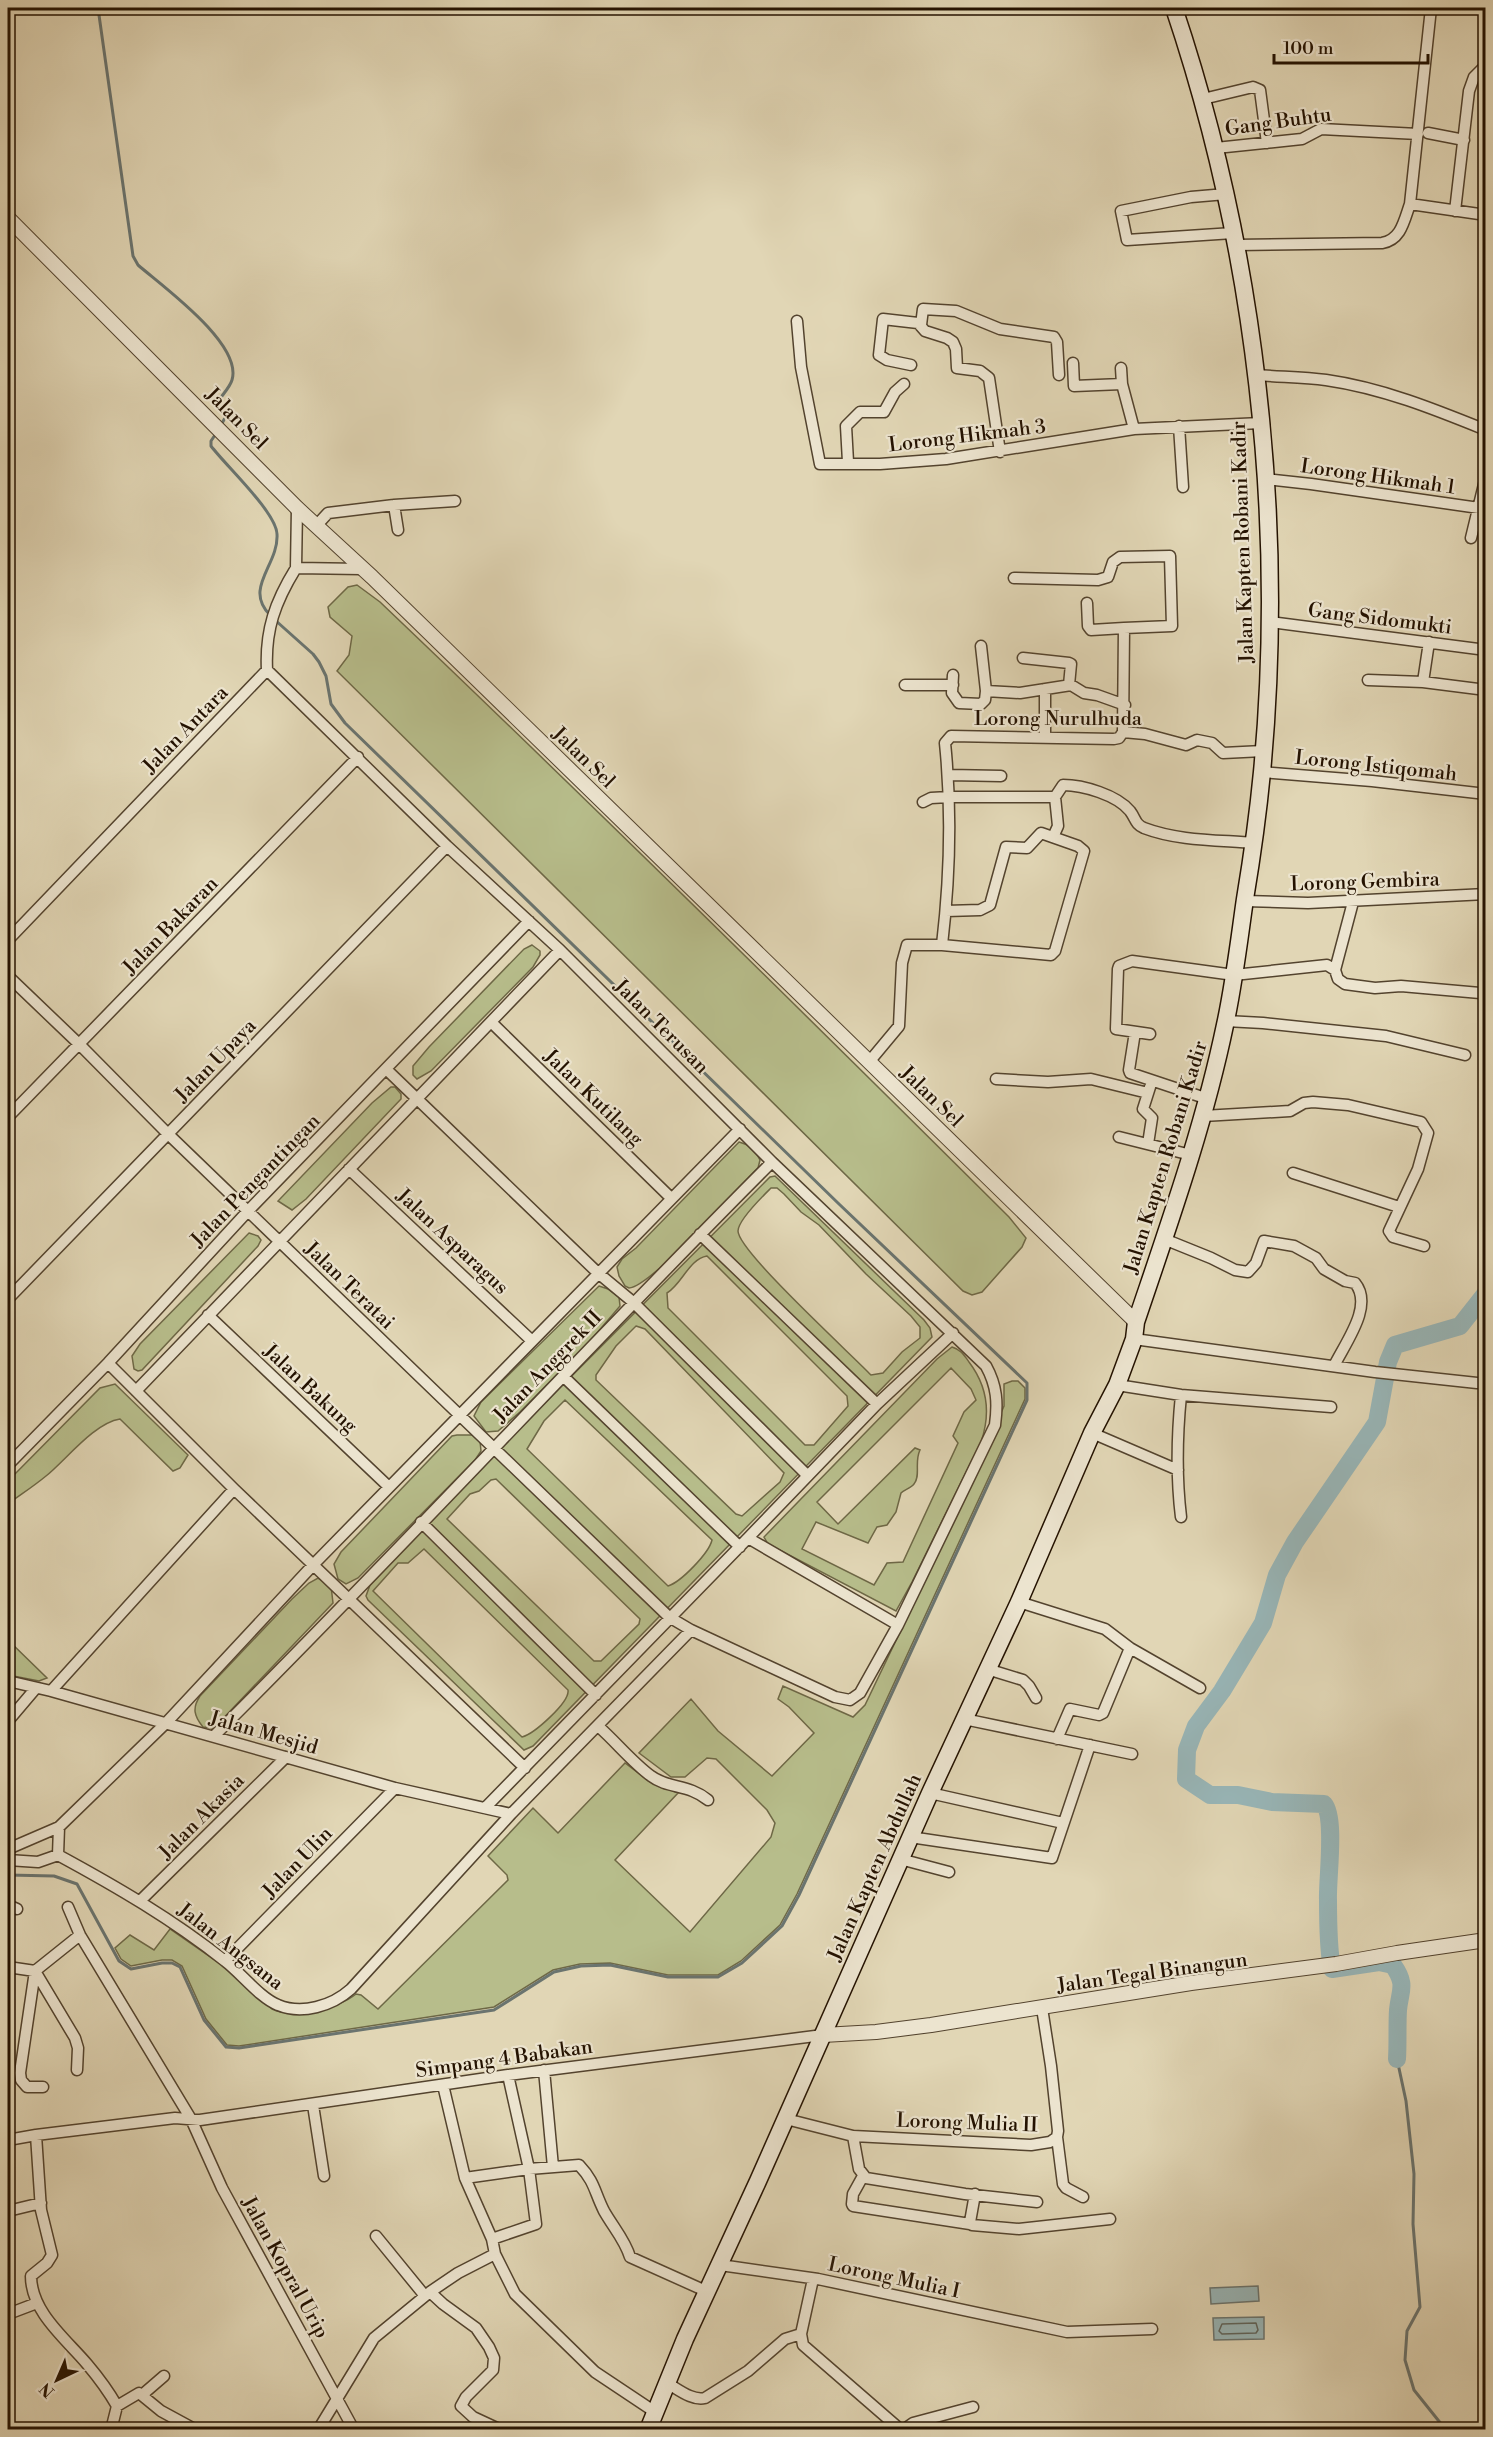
<svg xmlns="http://www.w3.org/2000/svg" width="1493" height="2437" font-family="'Libre Bodoni',serif">
	<rect width="100%" height="100%" fill="#e1d6b5"/>
	<filter id="stains"><feTurbulence type="fractalNoise" baseFrequency=".00333" numOctaves="4"/><feColorMatrix values="0 0 0 0 .2 0 0 0 0 .09 0 0 0 0 .02 0 0 0 .5 -.17"/></filter>
	<radialGradient id="worn" r=".72"><stop offset=".6" stop-color="#630" stop-opacity="0"/><stop offset="1" stop-color="#630" stop-opacity=".3"/></radialGradient>
	<path fill="#b7bd8b" stroke="#6e6846" stroke-width="1.5" fill-rule="evenodd" d="M357 585 380 602C592 804 801 1010 1009 1217L1026 1238 1022 1247 982 1292 972 1295 963 1291 337 671 349 655 352 636 330 617 328 607 348 587Z
		M532 945 540 951V955L533 967 431 1071 417 1079 413 1075V1066L429 1047 524 949Z
		M391 1087H395L401 1094V1099L306 1199 292 1210 278 1201 372 1103Z
		M739 1142C750 1145 755 1150 760 1160L758 1168C738 1188 651 1287 629 1288L625 1286 619 1276 617 1267 622 1259 636 1248Z
		M775 1176 924 1320 930 1328 932 1337 533 1746 524 1750 368 1600 366 1596 370 1585 488 1460 770 1177ZM771 1188H777L784 1194 801 1212 819 1225 866 1274 911 1316 920 1327V1338L902 1352 883 1373 871 1375C851 1354 738 1251 738 1231 738 1220 763 1196 771 1188ZM707 1256 847 1396 848 1406 814 1445H805L668 1308 667 1293C682 1284 689 1259 707 1256ZM636 1326 645 1329 784 1473 780 1482 742 1516 736 1514 596 1380V1375L616 1346ZM565 1400 712 1540C709 1553 681 1582 668 1586L527 1449 544 1421ZM496 1479 640 1619 639 1624 601 1661H594L447 1519 470 1494 479 1491 491 1480ZM424 1549 568 1690C570 1702 534 1734 522 1737L373 1591 398 1563H408Z
		M249 1233 258 1236 261 1240 258 1246 142 1370 138 1371 134 1369 132 1356 140 1344Z
		M599 1286 608 1289 619 1297 620 1306 591 1340 520 1412 498 1431 486 1432 474 1416 481 1402Z
		M952 1347C960 1349 964 1355 969 1362 988 1387 991 1413 981 1442L912 1582 896 1611 768 1544 764 1537 937 1359ZM951 1368 971 1389 976 1400 964 1412 953 1436 958 1443 903 1562 887 1563 874 1585 802 1549 816 1522 868 1543 877 1527 887 1525 896 1512 901 1493C904 1490 911 1488 914 1484 921 1476 914 1462 920 1450L915 1448 838 1524 817 1502Z
		M1012 1381H1018L1025 1388V1399L797 1894 780 1925 741 1961 718 1975H668L610 1963 580 1964 553 1970 494 2007 239 2046 227 2045 206 2019 182 1966 172 1960H162L131 1966 121 1959 115 1948 130 1935 154 1950 170 1929 239 1977 272 2009C292 2019 339 2008 356 1994L361 1995 378 2009 508 1880 507 1875 488 1856 533 1808 558 1833 625 1763 649 1781 678 1793 615 1860 690 1932 771 1837 775 1823 767 1810 716 1759 707 1758 685 1777H671L639 1753 691 1699 718 1731 772 1776 814 1733 789 1707 778 1699 783 1686 853 1717 865 1705 949 1530 1004 1406V1384Z
		M115 1384 188 1455 180 1468 173 1471 120 1419C94 1423 66 1460 46 1476 34 1486 20 1495 8 1504V1481L100 1388Z
		M457 1435H472L480 1441 481 1451 475 1460 358 1578 346 1584 338 1579 334 1564 341 1552 452 1436Z
		M318 1578 331 1586 333 1603 216 1726 212 1728 203 1727C194 1716 192 1708 200 1696L292 1599 309 1583Z
		M8 1640 47 1678 39 1681 8 1675Z"/>
	<path fill="#98b6b8" stroke="#6a746f" stroke-width="1.5" d="M1258 2286 1259 2301 1211 2304 1210 2288Z
		M1264 2317V2339L1214 2340 1213 2318Z"/>
	<g fill="none" stroke-linecap="round" stroke-linejoin="round">
		<path stroke="#5e645c" stroke-width="1.5" d="M1256 2323 1258 2330 1256 2333 1222 2334 1219 2331 1222 2324Z"/>
		<path stroke="#6a746f" stroke-width="3" d="M98 8 133 256 138 265C162 286 243 344 232 380 230 387 223 394 219 400L226 416 220 427
			M217 432 211 441V446C226 466 276 512 277 534 279 565 243 588 270 615
			M8 1875 54 1876 77 1884 119 1961 131 1969 162 1963H172L180 1967 204 2020 226 2047 239 2048 494 2010 554 1972 581 1966 610 1965 668 1977H718L742 1963 782 1926 799 1895 1027 1400V1383L839 1204 345 723 331 704 326 676 319 662 313 654 275 620
			M1397 2059 1406 2101 1414 2174 1413 2224 1420 2307 1407 2331 1405 2360 1414 2390 1446 2430"/>
		<path stroke="#98b6b8" stroke-width="18" d="M1397 2059C1398 2043 1397 2026 1398 2010 1400 1990 1407 1985 1393 1965L1379 1962 1332 1969C1328 1947 1328 1923 1328 1900 1327 1880 1336 1818 1324 1804L1272 1802 1238 1795H1210L1186 1779 1187 1750 1196 1726 1222 1691 1263 1623 1277 1575 1295 1542 1377 1422 1388 1362 1395 1345 1460 1326 1486 1293"/>
		<defs>
			<path id="minor" d="M1203 99 1253 87 1260 90 1267 143
				M1428 133 1464 140
				M1216 148 1302 139 1321 129 1418 134
				M1226 194 1191 197 1121 211 1127 240 1233 233
				M1410 204 1486 215
				M1455 211 1469 91 1474 77 1483 68
				M1236 245 1382 243C1401 240 1404 221 1410 204L1431 8
				M797 321 801 367 820 464H880L946 459 1134 429 1261 423
				M921 325 923 309 956 311 1000 329 1054 337 1057 342 1059 375
				M1073 363 1074 386 1122 384
				M911 365 887 360 879 355 883 319 918 323 925 331 947 338 953 342 956 349 957 368 980 371 989 378 1000 452
				M1121 368 1122 384 1134 429
				M1257 375C1280 377 1303 377 1326 380 1382 388 1434 409 1486 430
				M1179 426 1183 487
				M848 462 846 426 860 412H884L895 392 904 384
				M1265 479 1311 484 1486 509
				M394 505 398 530
				M316 526 328 513 394 505 455 501
				M1471 538 1486 476
				M296 568 297 508
				M1014 578 1098 580 1108 577 1113 562 1120 557 1170 556 1172 626 1124 628
				M1087 603 1088 626 1091 630 1124 628 1123 732
				M1270 622 1486 650
				M981 646 986 691 1020 693 1071 685 1084 693 1097 695 1125 705
				M1023 658 1069 663 1071 664 1069 685
				M953 675 952 693 959 703 981 704 985 700 986 691
				M1368 680 1423 682 1486 690
				M1423 682 1429 642
				M905 685H953
				M1045 737V689
				M1262 772 1372 781 1486 794
				M949 775 1001 776
				M923 802 931 798 949 797H1055L1063 785C1083 785 1117 795 1130 811 1136 819 1135 824 1144 828 1178 841 1218 840 1254 843
				M1053 837 1058 826 1055 797
				M1245 901 1308 903 1486 894
				M8 940 267 670C265 630 275 602 296 568L362 569
				M942 945C950 877 952 811 945 743L951 736 1114 739 1119 738 1123 732 1145 734 1186 745 1197 740 1212 743 1223 753 1263 751
				M1335 970 1353 902
				M8 976 79 1044 168 1134 669 1617 691 1630 835 1697 850 1700 860 1693 898 1625 995 1425C998 1403 997 1386 986 1366L772 1162 560 950 447 846 267 670
				M1226 1021 1263 1023 1386 1036 1465 1055
				M491 1022 671 1198
				M1135 1032 1129 1070 1130 1073 1208 1099
				M1150 1034 1116 1029 1118 969 1119 966 1132 961 1234 975 1327 965 1335 970 1338 979 1345 984 1375 988 1401 986 1480 993
				M869 1062 899 1026 902 963 907 945H942L1051 955 1055 951 1084 851 1078 846 1041 833 1027 848 1006 847 990 905 980 910 946 911
				M387 1070 598 1273 633 1302 807 1475
				M996 1079 1048 1082 1091 1079 1148 1093
				M1203 1116 1290 1111 1304 1103 1313 1102 1348 1105 1421 1122 1428 1133 1418 1169 1389 1231 1393 1237 1424 1246
				M8 1117 358 757
				M1119 1137 1191 1155
				M1148 1144 1152 1118 1143 1109 1150 1087
				M349 1169 531 1340
				M1293 1173 1399 1207
				M700 1234 877 1404
				M1164 1239 1211 1258 1235 1270 1248 1272 1256 1263 1264 1241 1294 1246 1316 1258 1324 1269 1345 1281 1355 1283C1374 1306 1345 1343 1334 1366
				M8 1299 447 846
				M208 1315 389 1487
				M1134 1339 1375 1372 1477 1383
				M108 1363 234 1489 525 1768
				M564 1377 740 1547
				M1117 1385 1181 1395 1331 1407
				M136 1391 560 950
				M1092 1433 1178 1470
				M8 1465 108 1363 248 1211 529 921
				M1181 1517C1176 1476 1177 1435 1181 1395
				M421 1522 596 1695
				M748 1538 877 1404 953 1333
				M1019 1602 1105 1629 1130 1648 1200 1688
				M987 1669 1023 1680 1029 1686 1036 1698
				M8 1681 51 1691 395 1788 511 1814
				M51 1691 234 1489
				M964 1719 1132 1754
				M8 1721 36 1688
				M599 1727C616 1742 633 1763 651 1776 668 1789 689 1784 708 1800
				M214 1736C403 1548 583 1351 772 1162
				M1057 1739 1070 1709 1099 1715 1103 1713 1130 1648
				M930 1793 1063 1823
				M485 1808 748 1538 898 1625
				M910 1837 1052 1858 1090 1745
				M8 1849 59 1827
				M58 1855 59 1827 166 1723 314 1564 740 1129
				M900 1859 949 1872
				M8 1860 38 1862 58 1855C117 1887 172 1919 225 1961 241 1973 260 1998 278 2005 302 2015 332 2006 351 1989L511 1814 691 1630
				M141 1900 286 1757
				M8 1905 17 1909
				M68 1907 80 1935 191 2119 222 2188 354 2430
				M225 1961 395 1788
				M8 1967 35 1971
				M35 1971 75 2038 78 2048 77 2070
				M544 2070 553 2167
				M443 2085 465 2178 492 2239 495 2254 515 2294 595 2372 655 2412
				M43 2087H27L21 2080 20 2073 35 1971 80 1935
				M313 2105 324 2176
				M786 2119 853 2136 859 2169 866 2178 965 2194 1037 2202
				M36 2135 41 2210 52 2255 47 2263 31 2276C31 2312 66 2339 87 2364 98 2377 109 2392 117 2406L111 2430
				M853 2136 1031 2145 1050 2142 1057 2137 1058 2131 1051 2066 1042 2008
				M1057 2137 1063 2184 1066 2188 1083 2197
				M8 2140 36 2135 175 2118 200 2120 508 2075 823 2035
				M863 2176 853 2194 852 2204 853 2206 970 2224
				M465 2178 529 2169 579 2165C595 2182 594 2191 604 2211 613 2227 625 2240 630 2257L708 2292
				M975 2194 970 2222 972 2225 1019 2229 1110 2219
				M8 2211 41 2203
				M376 2236 425 2296
				M492 2239 536 2224 529 2169 508 2075
				M720 2265 818 2279 1067 2332 1152 2329
				M813 2279 801 2334 803 2345 901 2430
				M430 2292 443 2304 476 2328 489 2347 494 2358 493 2370 466 2397 461 2406 473 2417 501 2430
				M8 2314 37 2303
				M667 2383C678 2389 692 2401 705 2398L748 2371 785 2339 801 2334
				M142 2395 164 2376
				M117 2406 139 2393 161 2411 196 2430
				M318 2430 374 2338 430 2292 458 2273 495 2254
				M903 2430 913 2423 973 2407"/>
			<path id="tertiary" d="M8 218 297 508 372 577 1136 1322
				M823 2035 876 2032 931 2025 1191 1983 1336 1964 1397 1953 1486 1940"/>
			<path id="secondary" d="M648 2430 685 2339 758 2181 930 1793 1019 1602 1092 1433 1117 1385 1134 1339 1136 1322C1169 1224 1204 1126 1225 1025 1234 984 1239 941 1245 899 1252 857 1258 814 1262 772 1286 518 1255 249 1174 8"/>
		</defs>
		<use href="#minor" stroke="#53432e" stroke-width="13"/>
		<use href="#tertiary" stroke="#53432e" stroke-width="16"/>
		<use href="#secondary" stroke="#241201" stroke-width="19"/>
		<use href="#minor" stroke="#ece4cf" stroke-width="10"/>
		<use href="#tertiary" stroke="#ece4cf" stroke-width="14"/>
		<use href="#secondary" stroke="#ece4cf" stroke-width="16"/>
	</g>
	<g text-anchor="middle" stroke-width="4.5" stroke-linejoin="round" paint-order="stroke">
		<g font-size="20" fill="#241201" stroke="#ece4cf">
			<text transform="translate(1278 121) rotate(-8)" y="7">Gang Buhtu</text>
			<text transform="translate(237 418) rotate(45)" y="7">Jalan Sel</text>
			<text transform="translate(967 435) rotate(-7)" y="7">Lorong Hikmah 3</text>
			<text transform="translate(1378 476) rotate(8)" y="7">Lorong Hikmah 1</text>
			<text transform="translate(1242 542) rotate(-92)" y="7">Jalan Kapten Robani Kadir</text>
			<text transform="translate(1380 618) rotate(7)" y="7">Gang Sidomukti</text>
			<text x="1058" y="725">Lorong Nurulhuda</text>
			<text transform="translate(185 729) rotate(-46)" y="7">Jalan Antara</text>
			<text transform="translate(584 757) rotate(44)" y="7">Jalan Sel</text>
			<text transform="translate(1376 765) rotate(6)" y="7">Lorong Istiqomah</text>
			<text transform="translate(1365 881) rotate(-2)" y="7">Lorong Gembira</text>
			<text transform="translate(170 925) rotate(-46)" y="7">Jalan Bakaran</text>
			<text transform="translate(662 1026) rotate(45)" y="7">Jalan Terusan</text>
			<text transform="translate(215 1060) rotate(-46)" y="7">Jalan Upaya</text>
			<text transform="translate(932 1096) rotate(44)" y="7">Jalan Sel</text>
			<text transform="translate(594 1097) rotate(44)" y="7">Jalan Kutilang</text>
			<text transform="translate(1165 1157) rotate(-73)" y="7">Jalan Kapten Robani Kadir</text>
			<text transform="translate(255 1180) rotate(-46)" y="7">Jalan Pengantingan</text>
			<text transform="translate(453 1241) rotate(43)" y="7">Jalan Asparagus</text>
			<text transform="translate(350 1285) rotate(44)" y="7">Jalan Teratai</text>
			<text transform="translate(547 1366) rotate(-46)" y="7">Jalan Anggrek II</text>
			<text transform="translate(311 1388) rotate(43)" y="7">Jalan Bakung</text>
			<text transform="translate(264 1732) rotate(16)" y="7">Jalan Mesjid</text>
			<text transform="translate(201 1816) rotate(-45)" y="7">Jalan Akasia</text>
			<text transform="translate(297 1862) rotate(-46)" y="7">Jalan Ulin</text>
			<text transform="translate(874 1867) rotate(-66)" y="7">Jalan Kapten Abdullah</text>
			<text transform="translate(231 1946) rotate(38)" y="7">Jalan Angsana</text>
			<text transform="translate(1152 1972) rotate(-8)" y="7">Jalan Tegal Binangun</text>
			<text transform="translate(504 2058) rotate(-8)" y="7">Simpang 4 Babakan</text>
			<text transform="translate(967 2122) rotate(2)" y="7">Lorong Mulia II</text>
			<text transform="translate(286 2267) rotate(61)" y="7">Jalan Kopral Urip</text>
			<text transform="translate(894 2277) rotate(12)" y="7">Lorong Mulia I</text>
		</g>
	</g>
	<rect width="1493" height="2437" fill="none" stroke="#e1d6b5" stroke-width="30"/>
	<rect x="9" y="9" width="1475" height="2419" fill="none" stroke="#241201" stroke-width="3"/>
	<rect x="15" y="15" width="1463" height="2407" fill="none" stroke="#241201" stroke-width="1.5"/>
	<g transform="translate(57 2380) rotate(224)" stroke="#ece4cf" stroke-width="4.5" paint-order="stroke">
	<path d="M0-4.5L10 22L0 15L-10 22Z" fill="#241201"/>
	<text y="-9" font-size="16" font-weight="bold" text-anchor="middle" fill="#241201">N</text>
	</g>
	<path d="M1274 54v9h154v-9" fill="none" stroke="#241201" stroke-width="3"/>
	<text x="1283" y="54" font-size="18" fill="#241201" stroke="#ece4cf" stroke-width="4.5" paint-order="stroke">100 m</text>
	<rect width="100%" height="100%" filter="url(#stains)"/>
	<rect width="100%" height="100%" fill="url(#worn)"/>
</svg>
